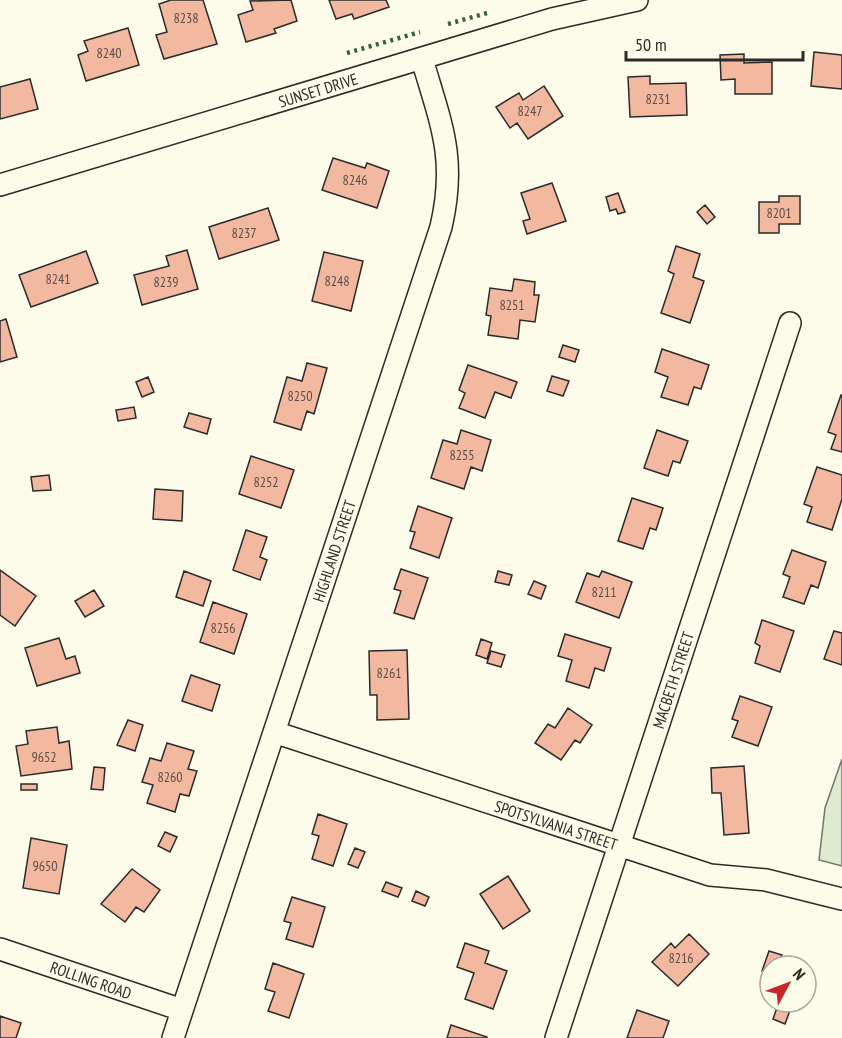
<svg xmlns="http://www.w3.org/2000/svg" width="842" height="1038" font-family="'PT Sans Narrow',sans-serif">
	<rect width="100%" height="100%" fill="#fdfbea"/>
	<path fill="#deebd1" stroke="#74746e" stroke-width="1.5" d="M842 759V866L819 860 825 808Z"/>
	<path fill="#f2b8a0" stroke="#2b2b2b" stroke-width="1.5" d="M171 0H203L217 44 164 59 156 35 167 32 159 4Z
		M291 0 297 21 274 29 276 33 246 42 238 15 253 10 250 1Z
		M329 0H386L389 7 354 19 352 14 336 19Z
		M128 28 139 65 86 81 78 55 88 51 84 41Z
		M814 52 842 55V89L811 86Z
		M744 54V63L772 62V94H735V79L721 80 720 55Z
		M650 76V84L686 83 687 115 630 117 628 77Z
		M30 79 38 109 0 119V87Z
		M544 86 563 116 528 139 517 123 510 128 496 107 519 93 523 100Z
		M333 158 365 168 367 163 389 171 377 208 322 190Z
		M552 183 566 221 527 234 523 221 530 219 521 193Z
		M618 193 625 212 618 214 616 209 610 211 606 197Z
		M779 196H800V224H779V233H759V202H779Z
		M705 205 715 217 707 224 697 212Z
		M268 208 279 240 219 259 209 227Z
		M676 246 700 254 693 277 704 281 690 323 661 313 674 274 668 271Z
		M187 250 198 289 142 305 134 275 169 266 166 256Z
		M86 251 98 283 31 307 19 275Z
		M324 252 363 261 351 311 312 301Z
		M514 279 535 282 534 295H539L535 322 520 320 518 339 488 335 491 316 486 315 490 288 512 291Z
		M6 319 17 357 0 362V321Z
		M563 345 579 350 575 362 559 357Z
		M662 349 709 365 701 389 694 387 688 405 661 397 668 377 655 372Z
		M307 363 327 368 314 414 307 411 301 430 274 422 287 377 302 381Z
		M468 365 517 382 511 398 495 392 485 418 459 408 465 393 459 390Z
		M552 376 569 381 563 396 547 391Z
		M148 377 154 392 142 397 136 382Z
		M841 395H842V452L831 449 836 435 828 432Z
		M134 407 136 418 118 421 116 410Z
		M189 413 211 419 207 434 184 427Z
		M461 430 491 440 482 471 471 467 464 489 431 478 443 440 457 444Z
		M657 430 688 441 680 463 673 461 668 476 644 468Z
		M251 456 294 470 281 508 239 494Z
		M817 467 842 475V499L832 530 807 522 812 507 804 504Z
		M49 475 51 490 33 491 31 477Z
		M155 489 183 491 182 521 153 519Z
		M632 498 663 508 656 530 650 528 643 549 618 541Z
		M418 506 452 518 439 558 410 548 415 532 410 531Z
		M246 530 267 537 260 557 267 560 260 580 233 570Z
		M792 550 826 562 818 588 811 585 804 604 783 597 790 577 783 574Z
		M401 569 428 578 414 619 394 613 401 591 394 589Z
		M0 570 36 596 15 626 0 615Z
		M184 571 211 581 203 606 176 597Z
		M498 571 512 575 509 585 495 582Z
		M602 571 632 582 619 618 576 602 587 573 599 577Z
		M534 581 546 586 541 599 528 594Z
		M94 590 104 606 85 617 75 601Z
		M213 602 247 614 234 654 200 642Z
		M762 620 794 631 780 672 755 663 760 646 755 643Z
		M834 631 842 633V665L824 659Z
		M565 634 611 648 604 671 595 668 589 688 566 681 572 660 558 656Z
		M59 638 66 659 75 656 80 673 37 686 25 648Z
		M481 639 492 643 487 659 476 655Z
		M407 650 409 719 377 720V695H370L369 651Z
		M491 651 505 655 501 667 487 663Z
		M191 675 220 685 212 711 182 701Z
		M740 696 772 707 758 746 732 737 738 721 732 719Z
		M568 708 592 725 580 743 575 740 561 760 535 743 548 724 555 728Z
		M128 720 143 725 135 751 117 745Z
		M57 727 59 743 69 741 72 769 21 776 16 746 28 744 26 731Z
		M167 743 194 751 188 769 197 771 189 796 180 794 175 812 147 803 153 785 142 782 150 758 161 761Z
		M744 766 749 833 724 835 721 793H712L711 768Z
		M94 767 105 768 103 790 91 789Z
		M21 784H37V790H21Z
		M318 814 347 824 333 866 312 859 319 836 312 834Z
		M165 832 177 837 170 852 158 846Z
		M31 838 67 845 59 894 23 888Z
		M355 848 365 852 358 868 348 864Z
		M132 869 160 890 144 912 136 907 125 922 101 904Z
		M508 876 530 911 503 929 480 894Z
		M386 882 402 888 398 897 382 891Z
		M416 891 429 897 425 906 412 901Z
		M292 897 325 907 313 947 286 939 291 923 284 921Z
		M689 934 709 954 678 986 652 962 671 943 675 948Z
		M465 943 489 951 485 963 507 971 493 1009 465 999 474 973 457 967Z
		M769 951 782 955 778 966H770V974L762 971Z
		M273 963 304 974 289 1018 268 1011 275 992 265 989Z
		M779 1002H793L785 1024 773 1019Z
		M637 1010 669 1021 663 1038H627Z
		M0 1016 21 1023 16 1038H0Z
		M451 1025 487 1037 486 1038H447Z"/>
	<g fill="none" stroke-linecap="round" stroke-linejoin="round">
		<defs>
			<path id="minor" d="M0 185 552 19 637 0
				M274 732 710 875 766 880 842 899
				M0 949 182 1010
				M173 1038 441 227C457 158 441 124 422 59
				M556 1038 790 323"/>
		</defs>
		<use href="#minor" stroke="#2b2b2b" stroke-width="24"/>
		<use href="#minor" stroke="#fdfbea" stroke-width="21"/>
		<path stroke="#34623c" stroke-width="4.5" stroke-dasharray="3 4.5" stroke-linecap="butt" d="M448 24 487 13
			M347 53 420 32"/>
	</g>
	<g text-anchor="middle" stroke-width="4.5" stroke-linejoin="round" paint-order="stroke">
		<g font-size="14" fill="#5d4e48">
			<text x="186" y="23">8238</text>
			<text x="109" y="58">8240</text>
			<text x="658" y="104">8231</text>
			<text x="530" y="116">8247</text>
			<text x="355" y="185">8246</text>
			<text x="779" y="218">8201</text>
			<text x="244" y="238">8237</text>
			<text x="58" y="284">8241</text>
			<text x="337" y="286">8248</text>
			<text x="166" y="287">8239</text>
			<text x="512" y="310">8251</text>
			<text x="300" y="401">8250</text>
			<text x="462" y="460">8255</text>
			<text x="266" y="487">8252</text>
			<text x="604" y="597">8211</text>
			<text x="223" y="633">8256</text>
			<text x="389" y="678">8261</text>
			<text x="44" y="762">9652</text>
			<text x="170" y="782">8260</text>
			<text x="45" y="871">9650</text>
			<text x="681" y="963">8216</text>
		</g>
		<g font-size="16" fill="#2b2b2b" stroke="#fdfbea">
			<text transform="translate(318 90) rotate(-17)" y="6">SUNSET DRIVE</text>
			<text transform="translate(334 551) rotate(-72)" y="6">HIGHLAND STREET</text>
			<text transform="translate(673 680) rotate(-72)" y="6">MACBETH STREET</text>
			<text transform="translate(556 825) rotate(18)" y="6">SPOTSYLVANIA STREET</text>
			<text transform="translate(91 980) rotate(19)" y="6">ROLLING ROAD</text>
		</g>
	</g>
	<g transform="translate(788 984) rotate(49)"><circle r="28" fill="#fdfbea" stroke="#a9a89e" stroke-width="1.5"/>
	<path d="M0-4.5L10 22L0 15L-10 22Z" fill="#c62828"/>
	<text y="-9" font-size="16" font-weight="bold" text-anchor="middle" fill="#2b2b2b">N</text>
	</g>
	<path d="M626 51v9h177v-9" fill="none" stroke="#2b2b2b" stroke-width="3"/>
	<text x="635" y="51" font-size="18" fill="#2b2b2b" stroke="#fdfbea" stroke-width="4.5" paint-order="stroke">50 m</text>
</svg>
